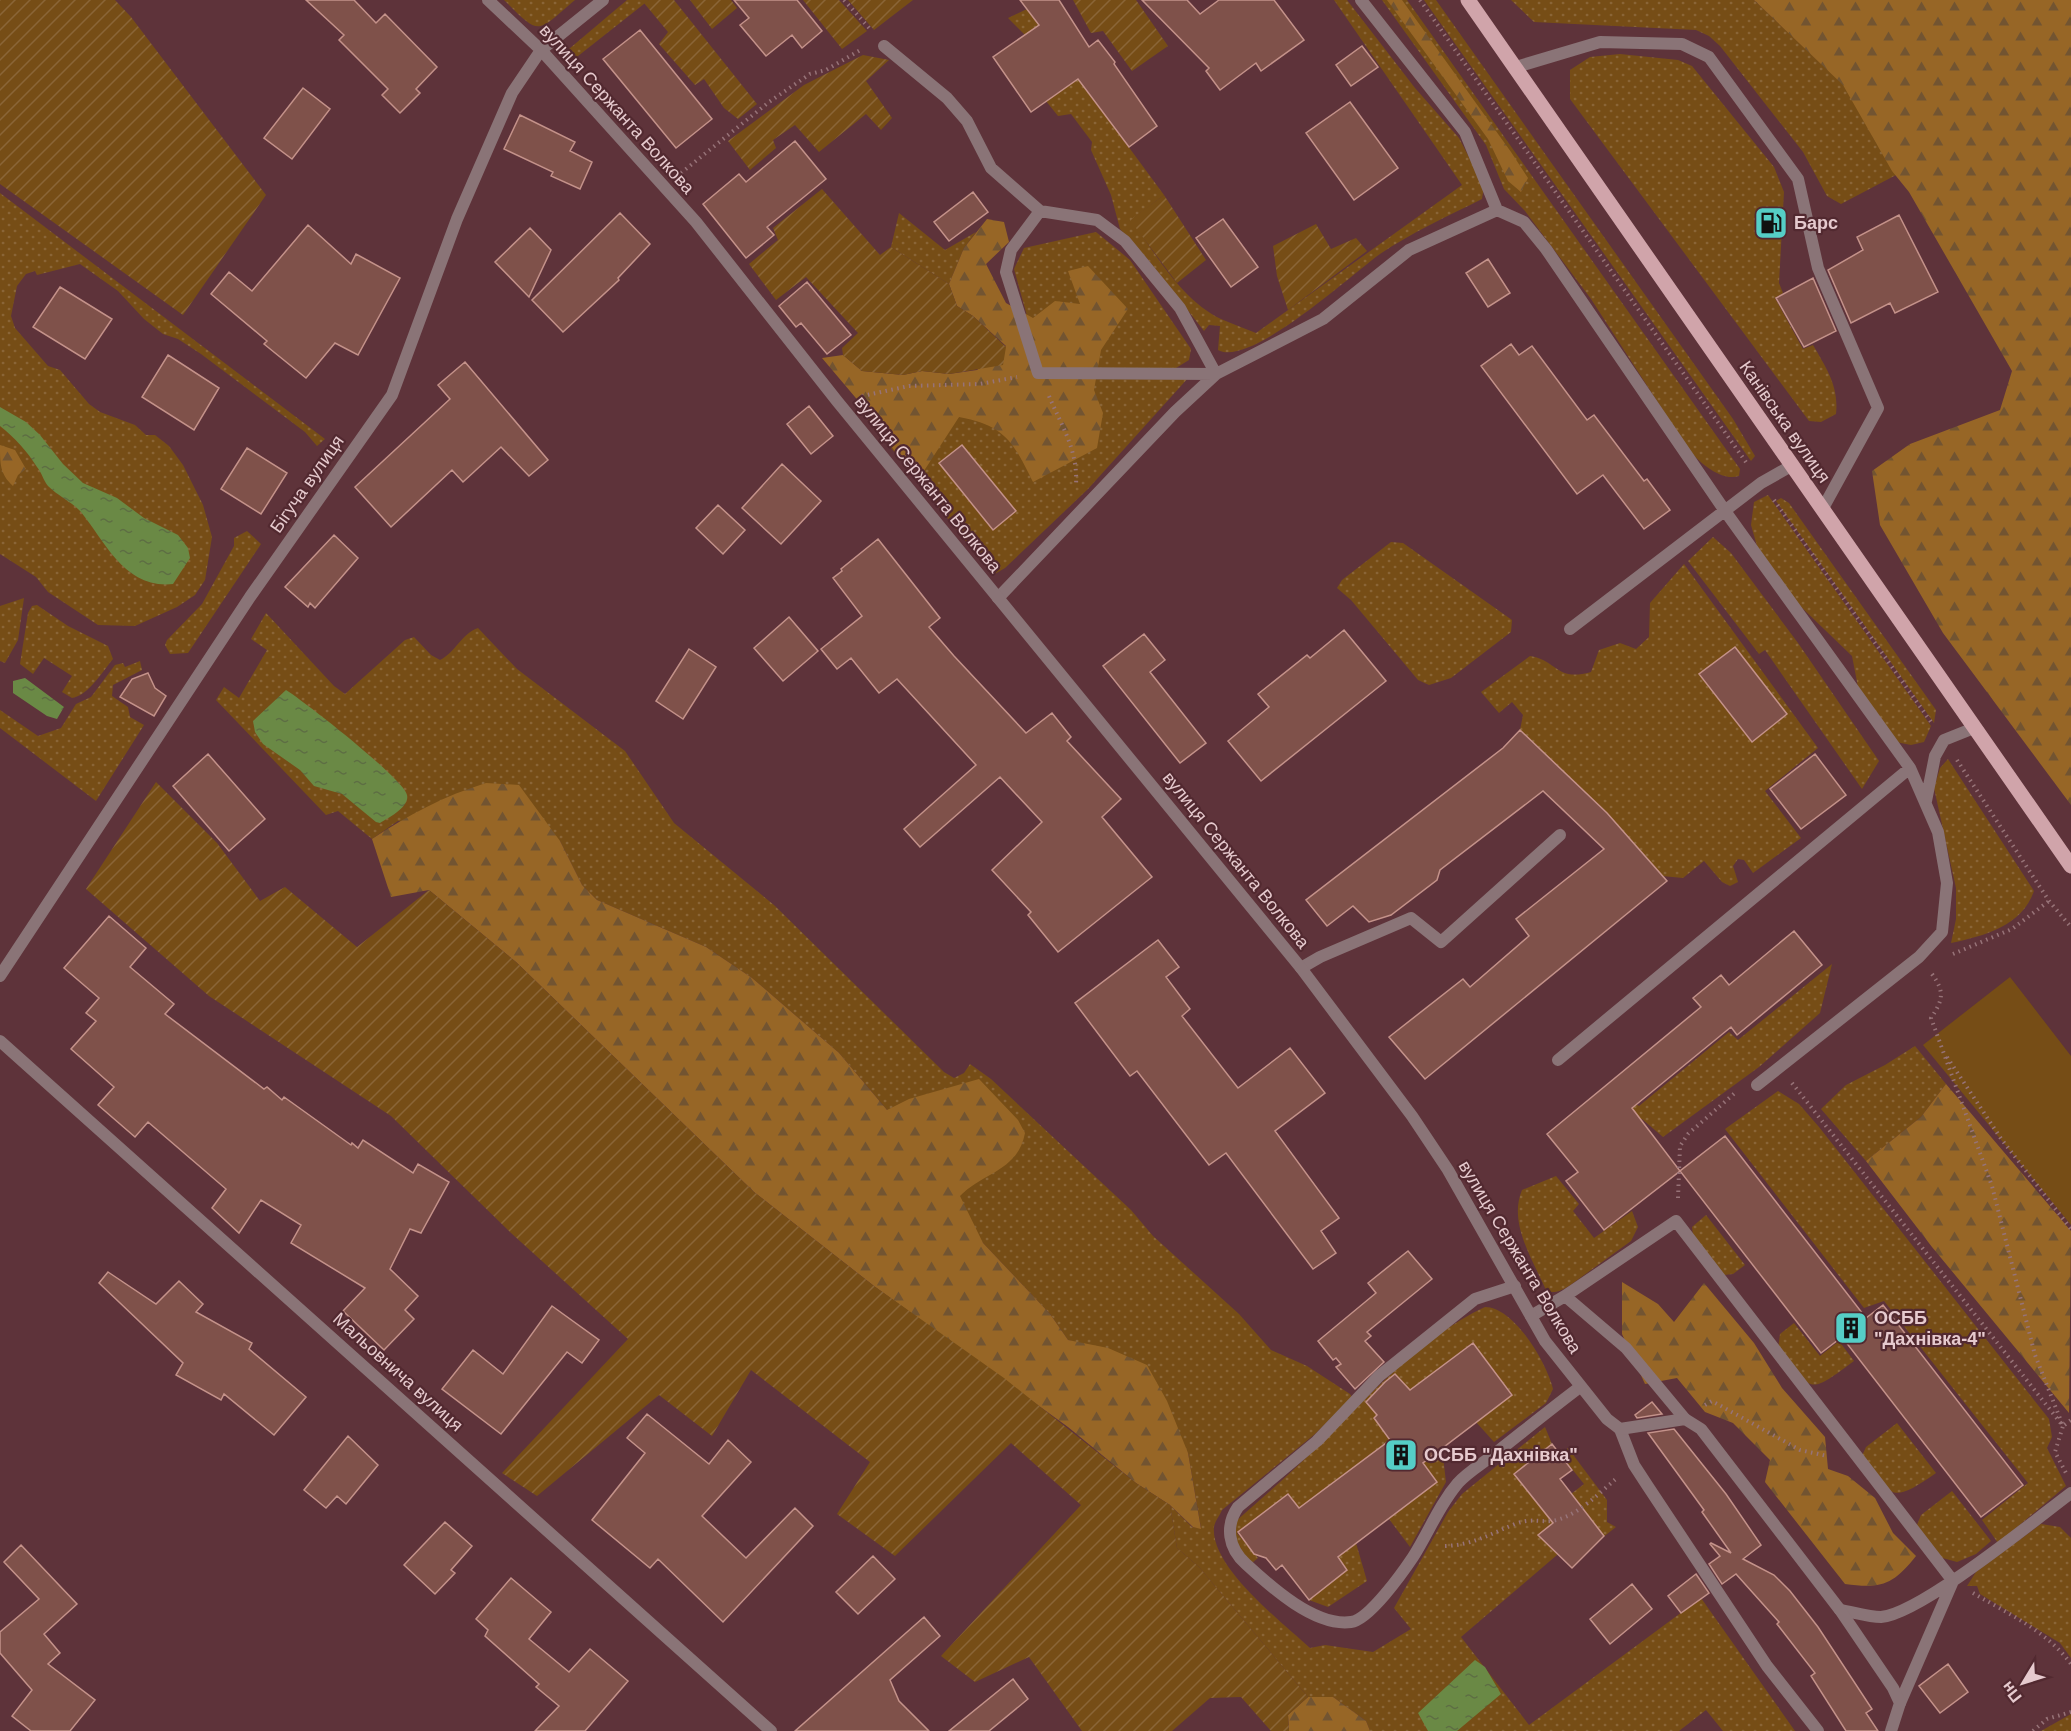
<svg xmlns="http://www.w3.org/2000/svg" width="2071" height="1731" font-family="Arial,sans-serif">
	<defs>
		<pattern id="grass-dots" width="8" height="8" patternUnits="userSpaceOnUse" patternTransform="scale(1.5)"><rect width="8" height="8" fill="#764d16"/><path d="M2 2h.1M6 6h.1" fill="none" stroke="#8a6537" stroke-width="1.8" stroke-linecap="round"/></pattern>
		<pattern id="forest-firs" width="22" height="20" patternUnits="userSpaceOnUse" patternTransform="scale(1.5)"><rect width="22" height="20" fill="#976626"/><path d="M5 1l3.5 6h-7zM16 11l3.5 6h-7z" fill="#725431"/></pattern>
		<pattern id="garden-furrows" width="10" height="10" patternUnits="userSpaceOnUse" patternTransform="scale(1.5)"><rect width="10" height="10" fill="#764d16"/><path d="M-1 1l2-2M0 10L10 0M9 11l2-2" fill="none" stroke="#8a6537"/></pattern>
		<pattern id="water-ripples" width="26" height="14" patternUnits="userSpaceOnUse" patternTransform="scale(1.5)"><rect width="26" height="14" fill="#6a8945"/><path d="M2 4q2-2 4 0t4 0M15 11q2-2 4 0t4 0" fill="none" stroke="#5d6e43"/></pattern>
	</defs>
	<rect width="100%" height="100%" fill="#5e333a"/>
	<path fill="url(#grass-dots)" d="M504 0H575C536 33 541 37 504 0Z
		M627 0H649L573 60 569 49Z
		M1334 0H1347L1415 88 1459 138 1484 186 1482 199C1448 216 1411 233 1380 254 1352 274 1250 368 1218 350L1220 326 1209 325 1204 331 1150 262 1120 229 1111 195 1091 150 1092 142 1071 114 1058 116 1046 101 1025 35 1008 18 1027 9 1164 195 1131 220C1156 254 1181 300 1221 319 1232 324 1244 328 1256 333L1462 185Z
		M1382 0H1407L1740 469 1739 476C1721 482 1699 462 1688 449L1591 299 1525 211 1504 189 1486 145Z
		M1424 0H1436L1733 419 1755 456 1751 461Z
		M1511 0H1754L1844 85 1896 175 1841 204 1827 196 1803 152 1720 46 1709 36 1696 30 1534 22Z
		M1620 54 1678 60 1692 66 1774 167 1784 192 1779 283 1783 293 1775 298 1803 349 1813 345C1827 369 1839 387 1836 414L1821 422 1809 421 1570 99V70L1590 57Z
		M0 193 325 439 317 446 305 432 201 354 178 339 163 334 144 319 118 291 80 264 37 275 35 271 26 274 17 286 11 316 15 328 48 366 60 370 89 404 100 412 135 425 146 435H155L169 446 183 465 203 505 212 537 205 580 195 595 177 607 135 626 98 625 48 592 36 577 0 554Z
		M899 213 945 250 976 232 964 248 949 284 891 247Z
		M1096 232 1130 260 1191 349 1189 360 1176 368 1081 370 1029 323 1014 269 1024 248Z
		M1051 377H1189L1088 489 1005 568 993 575 855 403Z
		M1768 495 1931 726 1924 742 1911 745 1896 742 1859 692 1852 656 1797 603 1757 546 1751 525 1754 502Z
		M1781 498 1789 503 1936 710 1934 723 1776 501Z
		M247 531 261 544 188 653 170 654 165 645 167 640 202 604 234 546V538Z
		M1713 537 1731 553 1798 643 1879 761 1862 789 1765 650 1759 654 1688 561Z
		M1391 542 1403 543 1512 620 1511 632 1451 678 1429 685 1418 680 1351 600 1337 588 1342 580Z
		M1684 564 1818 748 1765 791 1801 838 1753 873 1744 860 1738 859 1733 866 1738 882 1730 886 1722 882 1704 861 1683 878 1662 876 1607 813 1520 730 1523 715 1512 702 1499 713 1481 692 1530 656C1557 660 1556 682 1591 672L1599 650 1620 643 1636 649 1649 637 1650 603Z
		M24 598 18 640 5 663 0 661V606Z
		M37 605 68 626 108 646 113 659C102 672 89 695 72 698L62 692 72 676 44 658 33 674 20 664 28 613 32 606Z
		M266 613 334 686 345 694 405 640 414 637 431 655 440 660C456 652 461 634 478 628L517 669 625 751 674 823 774 905 944 1072 954 1078 964 1073 970 1064 991 1079 1131 1210 1153 1236 1239 1314 1271 1350 1307 1366 1350 1394 1352 1397 1315 1434 1222 1510C1220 1515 1215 1521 1214 1527 1210 1567 1283 1623 1310 1648L1325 1645 1373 1652 1411 1629 1394 1608 1448 1512 1462 1494 1545 1427 1552 1444 1515 1474 1571 1494 1584 1484 1560 1454 1568 1448 1607 1500V1522L1616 1527 1597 1542 1583 1529 1557 1555 1461 1637 1529 1725 1701 1598 1795 1731H1723L1706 1710 1679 1731H1370L1366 1721 1333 1697H1308L1199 1567 1177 1548 1170 1505 1192 1527 1201 1528 1188 1453 1083 1344 1068 1340 1050 1314 983 1243 888 1111 839 1053 752 978 706 947 597 900 582 885 560 841 398 821 372 839 338 811 326 815 216 700 224 687 239 698 267 650 251 639Z
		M140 661 142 670 113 685 112 696 128 707 130 717 144 725 96 801 0 728V710L38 736 61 728 76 704 91 697 115 665 123 663 125 667Z
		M1948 759 2034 891C2022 926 1984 936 1951 943L1956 919V888L1934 788 1940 768Z
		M1832 964 1820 1013 1759 1067 1663 1137 1642 1119 1582 1164 1632 1102 1639 1106 1729 1032 1738 1040Z
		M1915 1046 1946 1084 1921 1117 1866 1161 1821 1109 1846 1085 1885 1065Z
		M1778 1091 1799 1104 1819 1127 2049 1419 2052 1437 2047 1448 2066 1486 1998 1543 1982 1520 2028 1483 1884 1301 1864 1308 1725 1129Z
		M1556 1176 1579 1204 1573 1211 1594 1238 1632 1211 1638 1227 1631 1241 1569 1286C1562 1290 1554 1295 1546 1290 1533 1260 1508 1223 1522 1190Z
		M1706 1215 1745 1265 1733 1274 1724 1275 1693 1235 1692 1227Z
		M1485 1307C1514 1307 1547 1363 1553 1389L1546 1403 1494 1442 1476 1422 1512 1394 1472 1343 1374 1418 1390 1440 1299 1508 1288 1494 1237 1533 1258 1558 1252 1563 1235 1545 1236 1521C1262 1498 1289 1475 1314 1450 1363 1402 1422 1336 1485 1307Z
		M1794 1323 1820 1356 1839 1341 1854 1361C1807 1396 1813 1392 1778 1349L1780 1334Z
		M1897 1423 1936 1473C1891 1504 1892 1499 1862 1456L1866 1447Z
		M1442 1448 1446 1482 1410 1547 1389 1519 1437 1482 1423 1463Z
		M1952 1491 1991 1541 1976 1554 1957 1562 1939 1557 1917 1525 1921 1515Z
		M2041 1524 2060 1527 2071 1538V1658L2060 1643 1980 1594 1977 1586H1967L1976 1572Z
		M1356 1543 1367 1581 1328 1607 1309 1600 1347 1570 1338 1557Z
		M2071 1714V1731H2041Z"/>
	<path fill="url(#forest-firs)" d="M1387 0H1402L1511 152 1528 178 1521 192 1508 181 1488 139Z
		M1754 0H2071V805L1943 633 1880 525 1872 471 1910 444 2000 410 2012 371 1909 192 1892 171 1843 85Z
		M987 219 1004 222 1009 242 986 264 1006 303 1033 318 1055 301 1080 304 1068 271 1088 266 1128 309 1101 350 1094 390 1103 413 1097 448 1033 482C1013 442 1006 426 959 417L920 477 894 450 866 410 822 358 843 355 862 371 903 375 922 371 949 374 977 370 1006 346 973 316 957 306 949 284 964 248Z
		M0 445 15 450 26 469 18 475 13 486C0 474 0 464 0 445Z
		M486 783 519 785 560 841 582 885 597 900 706 947 752 978 839 1053 887 1110 909 1099 979 1079 1018 1120 1025 1133C1018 1171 984 1172 960 1196L983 1243 1050 1314 1068 1340 1108 1348 1147 1365 1167 1401 1188 1453 1201 1529 1193 1527 1170 1505 1136 1483 1068 1427 874 1286 754 1192 516 962 429 890 391 897 372 839C408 815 444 796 486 783Z
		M1946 1084 2071 1231 2069 1413 1932 1247 1866 1161 1921 1117Z
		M1622 1282 1658 1304 1674 1322 1704 1283 1754 1343 1782 1388 1825 1437 1828 1469 1848 1476 1875 1498 1893 1533 1916 1556C1893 1585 1881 1589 1845 1584L1765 1482 1770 1460 1733 1423 1705 1412 1677 1378 1645 1384 1622 1334Z
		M1308 1697H1333L1366 1721 1370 1731H1289L1288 1715Z"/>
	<path fill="#764d16" d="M2010 977 2071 1056V1225L1923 1045Z"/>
	<path fill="url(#garden-furrows)" d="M0 0H115L131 17 266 195 183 315 0 184Z
		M649 0H674L757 104 738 119 724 108 704 79 695 85 659 44 668 32 644 3Z
		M690 0H731L737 8 712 29Z
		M803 0H839L867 31 842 49Z
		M848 0H913L874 30Z
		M1073 0H1136L1168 46 1132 71 1103 31 1091 33Z
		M863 55 889 60 866 81 892 118 881 130 866 114 819 152 795 125 773 140 776 148 750 170 728 141 804 85Z
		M822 189 880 255 891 247 949 284 957 306 973 316 1006 347 1003 365 949 374 922 371 903 375 862 371 843 355 842 348 858 333 806 277 776 300 749 264 778 240 773 228Z
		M1164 195 1206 260 1177 283 1130 220Z
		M1316 224 1331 249 1356 238 1367 251 1288 310 1277 276 1273 246Z
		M156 782 217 843 260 901 285 887 357 947 429 890 516 962 754 1192 874 1286 1004 1378 1136 1483 1170 1505 1177 1548 1199 1567 1308 1697 1288 1715 1289 1731H1271L1241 1697 1210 1698 1172 1731H1082L1029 1657 975 1682 941 1656 1081 1505 1011 1443 895 1556 837 1514 870 1462 751 1370 712 1436 659 1395 537 1496 502 1473 628 1339 511 1233 391 1116 209 996 86 889Z"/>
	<path fill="url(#water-ripples)" d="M0 407 26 422 40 435 63 464 83 483 117 498 144 518 178 535 188 548 190 558 173 584C125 589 106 543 81 512 72 502 58 496 48 486 43 480 42 473 37 467 27 451 15 438 0 426Z
		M25 678 64 707 57 719 47 716 13 693V681Z
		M286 690C304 701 405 780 407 795 410 807 388 818 380 823L376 822 342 794 314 786 300 770 263 744 255 732 253 721Z
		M1475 1660 1485 1667 1501 1694 1457 1731H1428L1418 1713Z"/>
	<path fill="#7f514a" stroke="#c4928a" stroke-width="1.5" d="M306 0H354L376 23 385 14 437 67 416 89 420 93 400 113 382 95 388 89 339 40 344 35Z
		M734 0H797L822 31 802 48 792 35 766 56 740 25 749 18Z
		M1020 0H1059L1089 47 1098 40 1115 62 1114 64 1157 126 1129 147 1078 79 1031 112 993 57 1039 25Z
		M1142 0H1187L1200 14 1219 0H1274L1304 40 1261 71 1256 63 1220 90 1206 71 1209 68Z
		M640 30 712 119 676 148 603 59Z
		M1362 46 1378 67 1351 86 1336 65Z
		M303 88 330 109 292 159 264 138Z
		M1350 102 1398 168 1354 200 1306 133Z
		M520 115 575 142 570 151 592 162 580 189 551 176 553 172 504 149Z
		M795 141 826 179 767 227 774 235 746 258 703 204 739 174 746 182Z
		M973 192 988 212 949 241 934 222Z
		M620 213 650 244 618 278 619 280 563 332 532 300Z
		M1899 215 1938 292 1895 313 1890 303 1851 323 1828 270 1863 250 1857 237Z
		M1223 219 1258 267 1231 287 1196 238Z
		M308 225 351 264 356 254 400 278 358 355 335 343 306 378 264 344 267 341 211 294 229 272 252 291Z
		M530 228 551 250 529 297 495 262Z
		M1488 259 1510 293 1488 307 1466 273Z
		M1813 278 1836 331 1804 347 1776 298Z
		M807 282 851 335 827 354 801 323 796 327 779 306Z
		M60 287 112 319 85 359 33 327Z
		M1511 344 1519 355 1532 346 1587 420 1594 415 1644 481 1647 479 1670 510 1644 529 1603 475 1577 494 1481 366Z
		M168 355 219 388 194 430 142 397Z
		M465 362 548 460 529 476 501 447 463 482 452 470 391 527 355 487 450 399 438 385Z
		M809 406 833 436 811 454 787 424Z
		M962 445 1016 511 993 530 939 463Z
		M247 448 287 473 261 514 221 489Z
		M782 464 821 501 781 544 742 508Z
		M718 505 745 530 723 554 696 528Z
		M334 535 358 558 315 608 310 603 308 607 285 587Z
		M878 539 940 618 929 627 954 656 1026 733 1052 713 1071 737 1067 741 1121 799 1102 817 1152 877 1058 952 1028 915 1031 912 992 870 1042 822 1000 777 920 847 904 829 976 765 897 679 879 693 851 658 837 669 821 649 862 616 833 578 842 571 841 569Z
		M789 617 818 651 783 681 754 648Z
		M1344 630 1386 681 1261 781 1228 741 1269 707 1258 694 1307 655 1310 658Z
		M1144 634 1165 660 1150 672 1206 743 1180 763 1103 666Z
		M1735 647 1787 714 1752 742 1699 674Z
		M689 649 716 667 683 719 656 701Z
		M148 673 155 688 166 696 154 716 120 697 132 679Z
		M1520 730 1607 813 1667 881 1425 1079 1389 1037 1463 979 1470 987 1529 936 1516 919 1604 849 1543 791 1440 870 1437 880 1391 915 1369 922 1353 906 1327 926 1306 900 1503 748Z
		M208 754 265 819 229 851 173 786Z
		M1815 754 1846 795 1801 829 1770 789Z
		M109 916 146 948 130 967 174 1004 165 1014 264 1089 267 1087 282 1100 284 1097 351 1145 352 1143 358 1148 363 1140 413 1173 418 1164 449 1182 421 1233 410 1229 390 1269 418 1296 405 1310 414 1319 384 1350 343 1311 365 1288 291 1243 301 1225 261 1200 239 1233 212 1208 226 1189 148 1122 135 1137 98 1105 114 1087 71 1049 96 1021 86 1013 99 998 64 968Z
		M1794 931 1822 965 1737 1035 1731 1027 1632 1108 1680 1171 1604 1230 1566 1181 1578 1172 1547 1134 1701 1007 1693 998 1721 975 1729 985Z
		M1158 940 1179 967 1166 977 1190 1009 1182 1016 1238 1088 1290 1048 1325 1093 1275 1131 1339 1218 1321 1231 1336 1253 1313 1269 1226 1153 1209 1165 1137 1071 1130 1076 1075 1003Z
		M1725 1136 1866 1318 1883 1305 2023 1485 1981 1517 1842 1337 1821 1353 1680 1171Z
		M1408 1251 1432 1279 1367 1332 1371 1336 1365 1341 1384 1362 1355 1389 1336 1367 1341 1364 1336 1358 1333 1360 1318 1341 1376 1293 1368 1283Z
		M108 1272 156 1304 179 1281 203 1304 196 1312 252 1343 249 1349 306 1397 274 1435 224 1394 221 1400 176 1375 183 1363 99 1283Z
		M552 1306 599 1340 582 1363 567 1352 501 1434 442 1389 473 1350 503 1374Z
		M1473 1343 1512 1395 1423 1463 1437 1482 1338 1557 1347 1570 1309 1600 1282 1565 1276 1570 1266 1558 1254 1554 1238 1532 1288 1494 1299 1508 1390 1440 1374 1418 1377 1415 1366 1402 1385 1382 1395 1374 1410 1390Z
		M1652 1402 1662 1414 1637 1418 1635 1415Z
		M647 1414 709 1464 728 1440 751 1462 702 1516 746 1558 795 1508 813 1526 723 1622 658 1559 650 1568 592 1520 645 1453 627 1438Z
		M1674 1429 1726 1494 1761 1545 1743 1559 1774 1575 1790 1591 1818 1627 1872 1709 1866 1713 1878 1731H1846L1811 1676 1815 1673 1777 1624 1779 1622 1736 1574 1722 1584 1709 1564 1720 1556 1710 1544 1711 1543 1731 1553 1702 1512 1704 1510 1648 1433Z
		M348 1436 378 1465 346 1504 337 1496 326 1508 304 1490Z
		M1552 1444 1572 1470 1560 1479 1604 1536 1572 1568 1538 1535 1553 1523 1514 1474Z
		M445 1522 472 1546 451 1570 455 1573 435 1594 404 1565Z
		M21 1545 77 1604 44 1634 60 1653 48 1664 95 1700 70 1731H31L12 1716 32 1690 0 1653V1632L39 1599 4 1562Z
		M873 1556 895 1579 858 1614 836 1592Z
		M1696 1574 1709 1593 1681 1613 1668 1596Z
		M511 1578 551 1612 529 1639 569 1672 590 1649 628 1681 585 1731H535L559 1706 536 1687 539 1684 485 1636 488 1630 476 1619Z
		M1632 1584 1652 1609 1610 1644 1590 1619Z
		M924 1617 940 1636 890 1680 899 1701 929 1731H795Z
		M1948 1664 1968 1692 1940 1713 1919 1686Z
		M1013 1679 1028 1699 989 1731H949Z"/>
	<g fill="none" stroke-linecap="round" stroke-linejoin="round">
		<path stroke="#977378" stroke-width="4" stroke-dasharray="1.5 4.5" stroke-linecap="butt" d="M844 0 871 30
			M1420 0 1748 465
			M681 173 769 102 810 74 826 70 862 49
			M862 396 909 386 980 384 1017 377
			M1049 396C1062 427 1078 450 1076 485
			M1774 500 1931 722
			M1957 760 2049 901 2071 927
			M1953 954 2012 929 2049 901
			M1932 974C1945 992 1943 1000 1931 1018L1992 1186 2035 1355 2063 1426 2071 1420
			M1947 1057 2002 1140 2071 1229
			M1792 1083 2063 1426 2055 1452 2066 1473
			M1678 1198 1680 1146 1688 1134 1736 1092
			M1705 1405 1712 1401 1800 1450 1827 1456
			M1445 1546C1473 1545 1490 1534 1515 1524 1531 1518 1537 1522 1551 1521 1576 1518 1599 1493 1617 1478
			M1973 1593C2007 1613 2047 1631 2071 1664
			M2033 1731 2047 1719 2071 1712"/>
		<path stroke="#8a7477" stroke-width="12" d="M1361 0 1465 132 1497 210
			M884 46 947 98 967 121 991 168 1040 211 1097 220 1125 241 1180 308 1216 374
			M1516 67 1600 42 1682 44 1709 57 1798 179 1818 268 1878 408 1822 510
			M1040 211 1011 250 1006 272 1038 373 1216 374
			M998 598 1175 412 1216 374 1323 319 1409 250 1497 210 1524 222 1546 249 1725 511 1910 768 1938 832 1947 883 1942 932 1919 957 1757 1085
			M1570 629 1761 483 1791 466
			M1926 801 1935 756 1944 740 1974 728
			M1301 968 1320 957 1411 918 1441 942 1560 835
			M1558 1060 1910 768
			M1515 1286 1475 1299 1379 1376 1317 1441 1238 1507C1225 1526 1228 1548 1246 1564 1271 1587 1315 1627 1351 1622 1369 1620 1403 1572 1413 1557 1429 1532 1439 1505 1458 1483 1469 1471 1485 1462 1497 1452 1525 1430 1552 1408 1580 1387
			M1565 1296 1626 1348 1685 1419
			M1531 1316 1565 1296 1676 1221 1953 1581
			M1620 1429 1634 1465 1647 1485 1767 1666 1818 1731
			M1840 1610C1853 1612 1868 1617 1881 1617 1920 1614 2035 1520 2071 1493
			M1900 1703 1953 1581"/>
		<path stroke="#8a7477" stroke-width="12" d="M488 0 541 50 696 222 837 401 1301 968 1412 1116 1448 1170 1545 1341 1607 1419 1620 1429 1685 1419 1701 1429 1840 1610 1893 1688 1900 1703 1891 1731
			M0 976 250 597 392 395 457 219 512 93 541 50 603 0
			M0 1041 771 1731"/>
		<path stroke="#d0a4aa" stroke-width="15" d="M1468 0 2071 866"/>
	</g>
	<defs>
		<symbol id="fuel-square" viewBox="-11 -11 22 22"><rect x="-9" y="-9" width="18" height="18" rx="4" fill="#55cec6" stroke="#522930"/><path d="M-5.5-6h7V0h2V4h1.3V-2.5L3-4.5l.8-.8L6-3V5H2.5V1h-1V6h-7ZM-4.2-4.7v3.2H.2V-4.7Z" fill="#111"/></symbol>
		<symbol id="building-square" viewBox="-11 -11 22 22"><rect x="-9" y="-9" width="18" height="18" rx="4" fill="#55cec6" stroke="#522930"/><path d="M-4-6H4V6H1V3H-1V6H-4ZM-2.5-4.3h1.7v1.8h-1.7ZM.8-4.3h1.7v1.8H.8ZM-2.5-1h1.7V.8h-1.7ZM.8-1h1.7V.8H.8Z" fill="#111"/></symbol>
	</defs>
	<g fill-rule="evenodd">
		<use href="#fuel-square" x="1752" y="204" width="38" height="38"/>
		<use href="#building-square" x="1832" y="1309" width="38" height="38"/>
		<use href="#building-square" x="1382" y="1436" width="38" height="38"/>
	</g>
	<g text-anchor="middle" stroke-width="4.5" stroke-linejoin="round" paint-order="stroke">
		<g font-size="18" fill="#e6cace" stroke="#522930">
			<text transform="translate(617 109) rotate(48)" y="6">вулиця Сержанта Волкова</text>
			<text transform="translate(1785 422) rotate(55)" y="6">Канівська вулиця</text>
			<text transform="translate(307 484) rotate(-55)" y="6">Бігуча вулиця</text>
			<text transform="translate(928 484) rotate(51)" y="6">вулиця Сержанта Волкова</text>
			<text transform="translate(1236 860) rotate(51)" y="6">вулиця Сержанта Волкова</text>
			<text transform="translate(1520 1257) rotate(59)" y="6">вулиця Сержанта Волкова</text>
			<text transform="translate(398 1372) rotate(42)" y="6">Мальовнича вулиця</text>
		</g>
		<g font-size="18" font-weight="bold" fill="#e6cace" stroke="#522930" text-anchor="start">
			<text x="1794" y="229">Барс</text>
			<text x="1874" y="1324">ОСББ<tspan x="1874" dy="21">"Дахнівка-4"</tspan></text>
			<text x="1424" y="1461">ОСББ "Дахнівка"</text>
		</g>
	</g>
	<g transform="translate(2023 1683) rotate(232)" stroke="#522930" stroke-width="4.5" paint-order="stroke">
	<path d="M0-4.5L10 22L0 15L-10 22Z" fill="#e6cace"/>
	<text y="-9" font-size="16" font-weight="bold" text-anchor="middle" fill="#e6cace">Пн</text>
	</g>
</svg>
